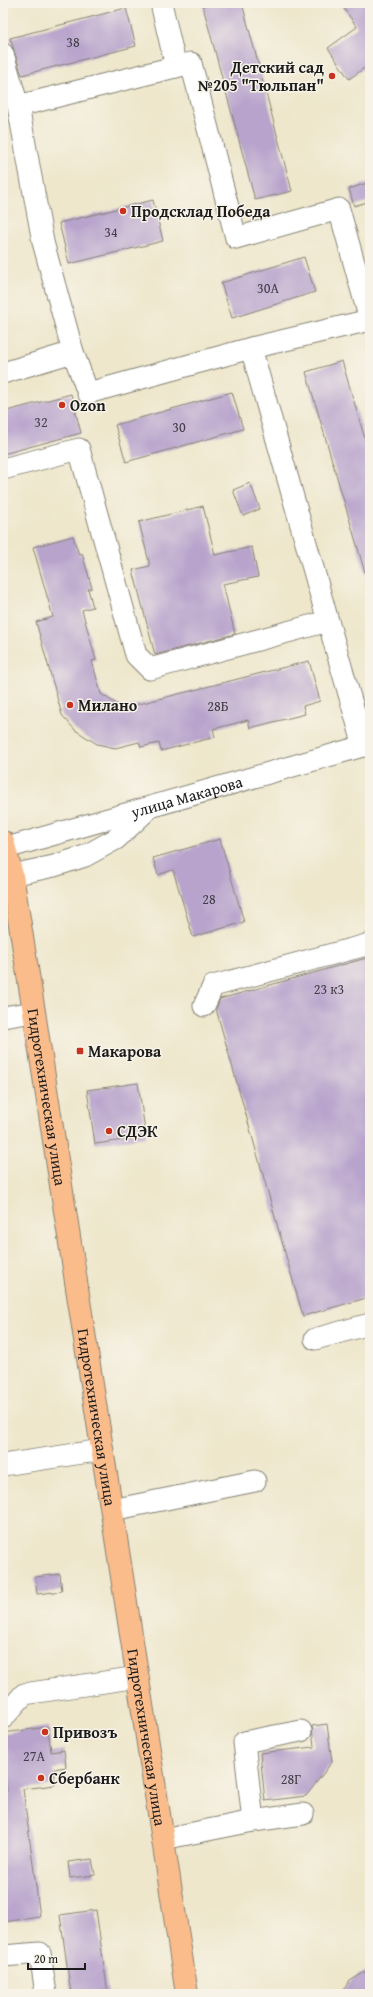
<svg xmlns="http://www.w3.org/2000/svg" width="373" height="1997" font-family="'Gentium Book Plus',serif">
	<rect width="100%" height="100%" fill="#f7f3e8"/>
	<filter id="ink" filterUnits="userSpaceOnUse"><feTurbulence type="fractalNoise" baseFrequency=".025" numOctaves="2"/><feDisplacementMap in="SourceGraphic" scale="8" xChannelSelector="R" yChannelSelector="G"/><feConvolveMatrix kernelMatrix="1 2 1 2 8 2 1 2 1" color-interpolation-filters="sRGB"/></filter>
	<filter id="wash" filterUnits="userSpaceOnUse"><feTurbulence type="fractalNoise" baseFrequency=".012" numOctaves="4" result="noise"/><feDisplacementMap in="SourceGraphic" scale="16" xChannelSelector="R" yChannelSelector="G"/><feGaussianBlur stdDeviation="0.9" result="paint"/><feColorMatrix in="noise" values="0 0 0 0 0 0 0 0 0 0 0 0 0 0 0 0 0 1.4 0 .05"/><feComposite in="paint" operator="in"/></filter>
	<g filter="url(#wash)">
		<rect width="100%" height="100%" fill="#eee7cc"/>
		<g id="blocks">
			<path fill="#b8a3cc" d="M202 3H242L292 191 255 200Z
				M340 3H370V64L349 79 328 48 357 27Z
				M126 8 136 46 22 75 10 38Z
				M370 182V201L354 206 349 189Z
				M153 200 163 241 69 264 59 223Z
				M304 257 315 292 232 318 221 283Z
				M342 361 370 456V575L366 576 306 372Z
				M232 392 243 429 126 462 115 425Z
				M71 394 81 433 3 454V412Z
				M250 483 260 509 243 516 233 490Z
				M203 506 215 555 252 547 258 577 223 584 235 634 155 655 133 570 150 566 139 522Z
				M73 536 79 555 82 553 92 588 88 589 93 607 82 610 96 660 92 661 101 694 123 708 309 661 320 701 303 706 305 714 250 728 248 720 213 729 215 737 161 751 159 743 141 747 139 742 115 748 97 744 75 730 62 715 36 622 53 617 33 547Z
				M220 839 244 922 193 937 173 870 158 875 153 858Z
				M370 957V1297L303 1316 216 1009 220 999Z
				M138 1083 146 1137 95 1144 87 1090Z
				M60 1574 62 1591 37 1594 35 1577Z
				M327 1724 332 1762 306 1796 265 1801 260 1753 314 1747 312 1726Z
				M48 1727 51 1752 64 1750 66 1767 53 1769 55 1785 23 1789 40 1917 3 1922V1792L7 1791 3 1761V1733Z
				M92 1859 95 1875 70 1878 68 1862Z
				M96 1910 108 1994H71L60 1915Z
				M370 1969V1994H340L350 1981Z"/>
		</g>
	</g>
	<g filter="url(#ink)">
		<use href="#blocks" fill-opacity="0" stroke="#858274" stroke-width="1"/>
		<g fill="none" stroke-linecap="round" stroke-linejoin="round">
			<defs>
				<g id="minor">
					<path d="M161 3 176 67"/>
					<path d="M3 54 18 106 191 63 236 238 339 209 370 320"/>
					<path d="M18 106 43 242 73 352"/>
					<path d="M251 348 370 320"/>
					<path d="M3 373 73 352 88 393 251 348 328 621"/>
					<path d="M3 469 79 449 136 655 150 669 328 621 364 746"/>
					<path id="s1" d="M3 849 370 744"/>
					<path d="M3 871 12 875 54 866 85 856 116 839 148 809"/>
					<path d="M204 1006 213 986 370 944"/>
					<path d="M3 1017 34 1012"/>
					<path d="M315 1339 370 1324"/>
					<path d="M3 1465 102 1450"/>
					<path d="M112 1510 255 1481"/>
					<path d="M3 1718 24 1694 138 1677"/>
					<path d="M253 1821 244 1742 301 1731"/>
					<path d="M163 1839 253 1821 303 1814"/>
					<path d="M3 1956 40 1953 46 1994"/>
				</g>
				<g id="major">
					<path id="s2" d="M3 842 12 875 34 1012 187 1994"/>
				</g>
			</defs>
			<use href="#minor" stroke="#858274" stroke-width="23"/>
			<use href="#major" stroke="#858274" stroke-width="24"/>
			<use href="#minor" stroke="#fff" stroke-width="21"/>
			<use href="#major" stroke="#fabc8b" stroke-width="22"/>
		</g>
	</g>
	<g fill="#c8321e" stroke="#f7f3e8" stroke-width="1.5">
		<circle cx="332" cy="76" r="4"/>
		<circle cx="123" cy="211" r="4"/>
		<circle cx="62" cy="405" r="4"/>
		<circle cx="70" cy="705" r="4"/>
		<rect x="76" y="1047" width="8" height="8" rx="2"/>
		<circle cx="109" cy="1131" r="4"/>
		<circle cx="45" cy="1732" r="4"/>
		<circle cx="41" cy="1778" r="4"/>
	</g>
	<g text-anchor="middle" stroke-width="3" stroke-linejoin="round" paint-order="stroke">
		<g font-size="14" fill="#433e48">
			<text x="73" y="47">38</text>
			<text x="111" y="237">34</text>
			<text x="268" y="293">30А</text>
			<text x="41" y="427">32</text>
			<text x="179" y="432">30</text>
			<text x="218" y="711">28Б</text>
			<text x="209" y="904">28</text>
			<text x="329" y="994">23 к3</text>
			<text x="34" y="1761">27А</text>
			<text x="291" y="1784">28Г</text>
		</g>
		<g font-size="16" font-weight="bold" fill="#1c1c1c" stroke="#f7f3e8" text-anchor="start">
			<text x="324" y="73" text-anchor="end">Детский сад<tspan x="324" dy="18">№205 "Тюльпан"</tspan></text>
			<text x="131" y="217">Продсклад Победа</text>
			<text x="70" y="411">Ozon</text>
			<text x="78" y="711">Милано</text>
			<text x="88" y="1057">Макарова</text>
			<text x="117" y="1137">СДЭК</text>
			<text x="53" y="1738">Привозъ</text>
			<text x="49" y="1784">Сбербанк</text>
		</g>
		<g font-size="16" fill="#1c1c1c" stroke="#f7f3e8">
			<text dy="6" stroke="none"><textPath href="#s1" startOffset="191">улица Макарова</textPath></text>
			<text dy="6" stroke="none"><textPath href="#s2" startOffset="259">Гидротехническая улица</textPath></text>
			<text dy="6" stroke="none"><textPath href="#s2" startOffset="583">Гидротехническая улица</textPath></text>
			<text dy="6" stroke="none"><textPath href="#s2" startOffset="907">Гидротехническая улица</textPath></text>
		</g>
	</g>
	<rect width="373" height="1997" fill="none" stroke="#f7f3e8" stroke-width="16"/>
	<path d="M28 1963v6h57v-6" fill="none" stroke="#1c1c1c" stroke-width="2"/>
	<text x="34" y="1963" font-size="12" fill="#1c1c1c" stroke="#f7f3e8" stroke-width="3" paint-order="stroke">20 m</text>
</svg>
